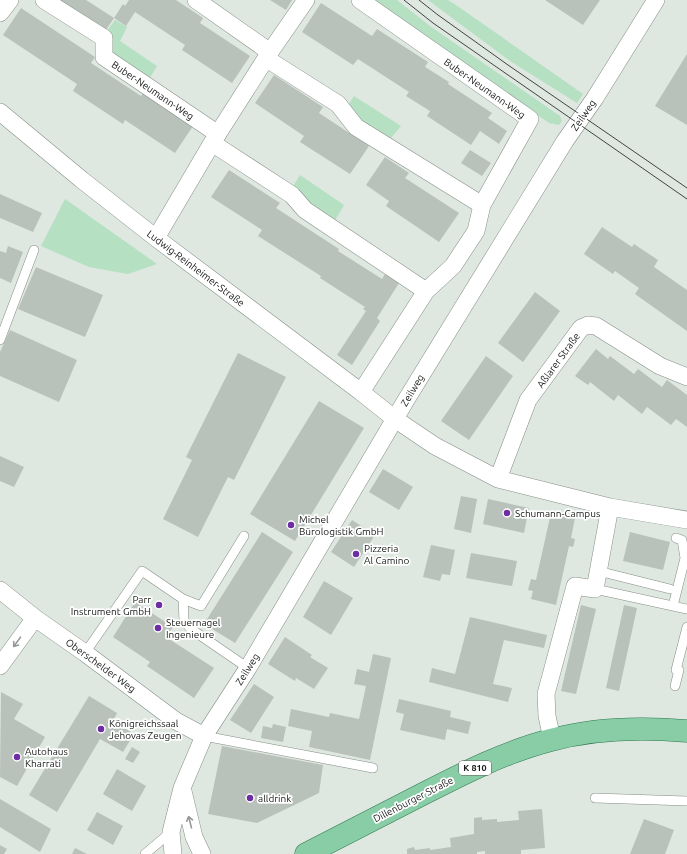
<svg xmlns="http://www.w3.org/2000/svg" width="687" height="854" font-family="Ubuntu,sans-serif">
	<rect width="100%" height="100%" fill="#dee7e0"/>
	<path fill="#b5e0c2" d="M372 0H397L430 26 560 116 562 121 559 125 549 123Z
		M428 0H448L456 5 583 94 577 103 510 61Z
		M115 20 127 27 120 41 157 66 149 79 107 55V31Z
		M354 96 401 126 390 139 357 121 349 104Z
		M300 175 344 205 334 222 292 188Z
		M65 199 157 264 128 274 89 267 41 246Z"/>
	<path fill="#b9c1bb" d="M59 0H86L114 18 106 30Z
		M129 0H176L203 18 200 23 250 56 232 83 182 50 185 45 135 12 126 26 114 18 123 4 125 6Z
		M270 0H292L286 10Z
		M545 0H600L583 25Z
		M321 3 372 36 377 29 428 62 425 67 449 82 448 84 492 113 488 118 507 131 499 144 480 131 471 145 427 116 430 111 406 96 409 92 358 59 353 65 302 32Z
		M21 8 95 57 91 63 141 96 143 93 193 126 175 153 125 120 123 124 73 91 77 84 3 35Z
		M687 54V125L655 106Z
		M274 75 323 107 319 113 369 146 350 174 300 142 304 136 255 103Z
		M470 150 491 163 482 176 461 163Z
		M385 157 409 173 405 178 459 213 439 242 386 206 389 201 366 185Z
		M229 170 280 203 276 208 339 249 338 251 382 279 385 274 399 283 377 318 380 321 352 365 337 355 366 311 363 309 365 307 320 278 321 276 258 236 262 230 211 197Z
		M0 194 42 213 33 232 0 218Z
		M602 227 632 247 634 244 658 260 654 267 687 290V331L635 294 639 288 615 271 613 274 584 254Z
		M8 246 23 252 11 283 0 278V251L6 253Z
		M36 267 103 295 85 337 18 309Z
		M535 292 560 311 523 362 498 343Z
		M10 330 77 360 59 402 0 376V352Z
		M596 349 608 359 610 356 634 374 638 369 662 387 667 380 687 395V427L676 419 671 425 647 407 642 414 618 395 614 401 590 382 588 385 575 376Z
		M238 353 286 377 234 480 228 477 198 537 163 519 192 460 186 457Z
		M486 356 513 376 469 440 441 421Z
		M319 401 364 428 295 541 250 514Z
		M0 456 24 467 14 487 0 481Z
		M383 469 413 487 399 510 369 492Z
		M461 496 477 499 471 533 454 529Z
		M488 499 529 508 524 533 483 524Z
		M551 513 575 518 571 538 575 539 573 547 569 546 556 605 531 599 533 591 528 590 531 579 536 580Z
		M352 520 375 535 354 567 331 552Z
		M262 532 293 552 235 643 204 624Z
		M630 532 670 542 663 570 623 561Z
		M431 545 455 550 450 575 442 574 440 581 423 577Z
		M471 553 517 561 512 586 466 578Z
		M324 581 353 598 331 635 303 617Z
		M135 602 173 627 166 637 214 668 194 698 147 666 150 662 113 637Z
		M581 605 596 609 576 694 561 691Z
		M624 605 637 608 619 691 606 688Z
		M470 617 547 635 544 648 504 640 493 684 512 688 508 702 429 682 432 668 455 674Z
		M285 637 312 655 310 657 328 668 314 689 296 678 295 681 268 664Z
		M373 654 391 658 370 760 309 747 312 731 288 726 291 709 329 717 330 713 359 719 366 686 354 684 357 669 369 672Z
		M254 684 274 697 251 733 230 720Z
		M1 692 23 704 14 719 45 737 17 786 0 777Z
		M89 696 117 713 113 721 134 734 123 752 100 739 57 812 29 795Z
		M399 699 451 711 450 717 471 722 468 734 447 729 445 740 400 730 404 714 396 712Z
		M273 724 286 727 283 742 261 738 263 726 272 728Z
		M222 746 323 765 319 793 257 823 208 814Z
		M132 747 140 752 133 763 125 759Z
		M117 769 146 786 132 811 103 794Z
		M0 799 51 829 40 852 0 827Z
		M542 809 545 848 521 850V854H485V851L477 852V854H407V849L414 847 415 850 430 848V850L451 847 450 838 474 834V818L482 817V820L497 819V822L519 820 518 811Z
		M97 812 123 826 113 845 87 830Z
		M644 819 674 830 665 854H630Z
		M0 845 7 849 4 854H0Z
		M75 848 87 854H72Z"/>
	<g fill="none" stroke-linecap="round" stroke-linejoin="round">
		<defs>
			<path id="lane" d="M0 340 34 250
				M676 538 682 540 685 558
				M598 571 670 589
				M595 589 687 609
				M183 599 184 621 191 629 248 668
				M673 606 685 558 687 557
				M85 653 142 571 183 599 201 606 244 536
				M675 686 679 670H676L687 627
				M204 736 373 768
				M595 798 687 801
				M145 854 171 832"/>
			<path id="street" d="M44 0 104 38V57L218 134
				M196 0 270 52
				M360 0 530 119 482 205 476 231 453 266 426 291 361 392
				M0 13 10 0
				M267 59 338 104 356 127 482 205
				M0 112 82 180 156 238 361 392 395 419 435 446 498 479 610 507 687 520
				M212 143 292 195 305 210 426 291
				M156 238 212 143 270 52 306 0
				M498 479 528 400 581 328 588 325 596 326 660 366 687 377
				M0 590 35 618 85 653 176 721 204 736
				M0 666 35 618
				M552 739 547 716 546 694 575 586 595 589 610 507
				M183 791 194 837 202 854
				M173 854 171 832 182 788 204 736 248 668 406 400 565 141 595 98 656 0"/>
			<path id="primary" d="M306 854C343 835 380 816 417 797 460 775 504 752 551 740 595 728 642 727 687 731"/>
		</defs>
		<use href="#lane" stroke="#868e88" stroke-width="10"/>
		<use href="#street" stroke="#868e88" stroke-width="18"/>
		<use href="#primary" stroke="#2c784d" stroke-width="23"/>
		<use href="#lane" stroke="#fff" stroke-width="9"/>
		<use href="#street" stroke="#fff" stroke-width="17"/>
		<use href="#primary" stroke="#88cda6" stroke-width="22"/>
		<path stroke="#414541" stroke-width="1" d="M404 0 433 23 687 199
			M419 0 438 15 508 65 687 188"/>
	</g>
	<defs><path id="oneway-shaft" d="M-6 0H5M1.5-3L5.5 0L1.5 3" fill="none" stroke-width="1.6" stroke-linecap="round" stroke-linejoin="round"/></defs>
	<g stroke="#969896">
		<use href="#oneway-shaft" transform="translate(17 642) rotate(126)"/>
		<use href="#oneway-shaft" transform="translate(190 822) rotate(-104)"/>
	</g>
	<g fill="#6d2ea4" stroke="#fff" stroke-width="1.5">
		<circle cx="507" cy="513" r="4"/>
		<circle cx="291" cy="525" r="4"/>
		<circle cx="356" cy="554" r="4"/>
		<circle cx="159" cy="605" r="4"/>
		<circle cx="158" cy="628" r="4"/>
		<circle cx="101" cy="729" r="4"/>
		<circle cx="17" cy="757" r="4"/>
		<circle cx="250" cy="798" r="4"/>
	</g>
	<g text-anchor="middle" stroke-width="3.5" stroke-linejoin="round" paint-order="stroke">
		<rect fill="#fff" stroke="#5c5e5c" stroke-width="1" x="459" y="761" width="32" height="14" rx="3"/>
		<g font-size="9" font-weight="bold" fill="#161916">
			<text x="475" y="771">K 810</text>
		</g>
		<g font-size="10" fill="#161916" stroke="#fff">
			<text transform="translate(485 88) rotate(35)" y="4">Buber-Neumann-Weg</text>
			<text transform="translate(153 90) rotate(34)" y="4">Buber-Neumann-Weg</text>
			<text transform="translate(583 115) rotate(-55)" y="4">Zeilweg</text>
			<text transform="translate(196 268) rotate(37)" y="4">Ludwig-Reinheimer-Straße</text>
			<text transform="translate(558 360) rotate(-54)" y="4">Aßlarer Straße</text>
			<text transform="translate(412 390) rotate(-59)" y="4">Zeilweg</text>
			<text transform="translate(101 665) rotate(36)" y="4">Oberschelder Weg</text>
			<text transform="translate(247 669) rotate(-58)" y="4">Zeilweg</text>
			<text transform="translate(413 799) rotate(-27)" y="4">Dillenburger Straße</text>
		</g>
		<g font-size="10" fill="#161916" stroke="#fff" text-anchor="start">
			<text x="515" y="517">Schumann-Campus</text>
			<text x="299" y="523">Michel<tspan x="299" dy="12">Bürologistik GmbH</tspan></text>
			<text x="364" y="552">Pizzeria<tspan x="364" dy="12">Al Camino</tspan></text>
			<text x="151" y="603" text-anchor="end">Parr<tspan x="151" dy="12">Instrument GmbH</tspan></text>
			<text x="166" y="626">Steuernagel<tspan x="166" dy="12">Ingenieure</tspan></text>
			<text x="109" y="727">Königreichssaal<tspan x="109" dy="12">Jehovas Zeugen</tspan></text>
			<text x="25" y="755">Autohaus<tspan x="25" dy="12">Kharrati</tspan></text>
			<text x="258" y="802">alldrink</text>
		</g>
	</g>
</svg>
